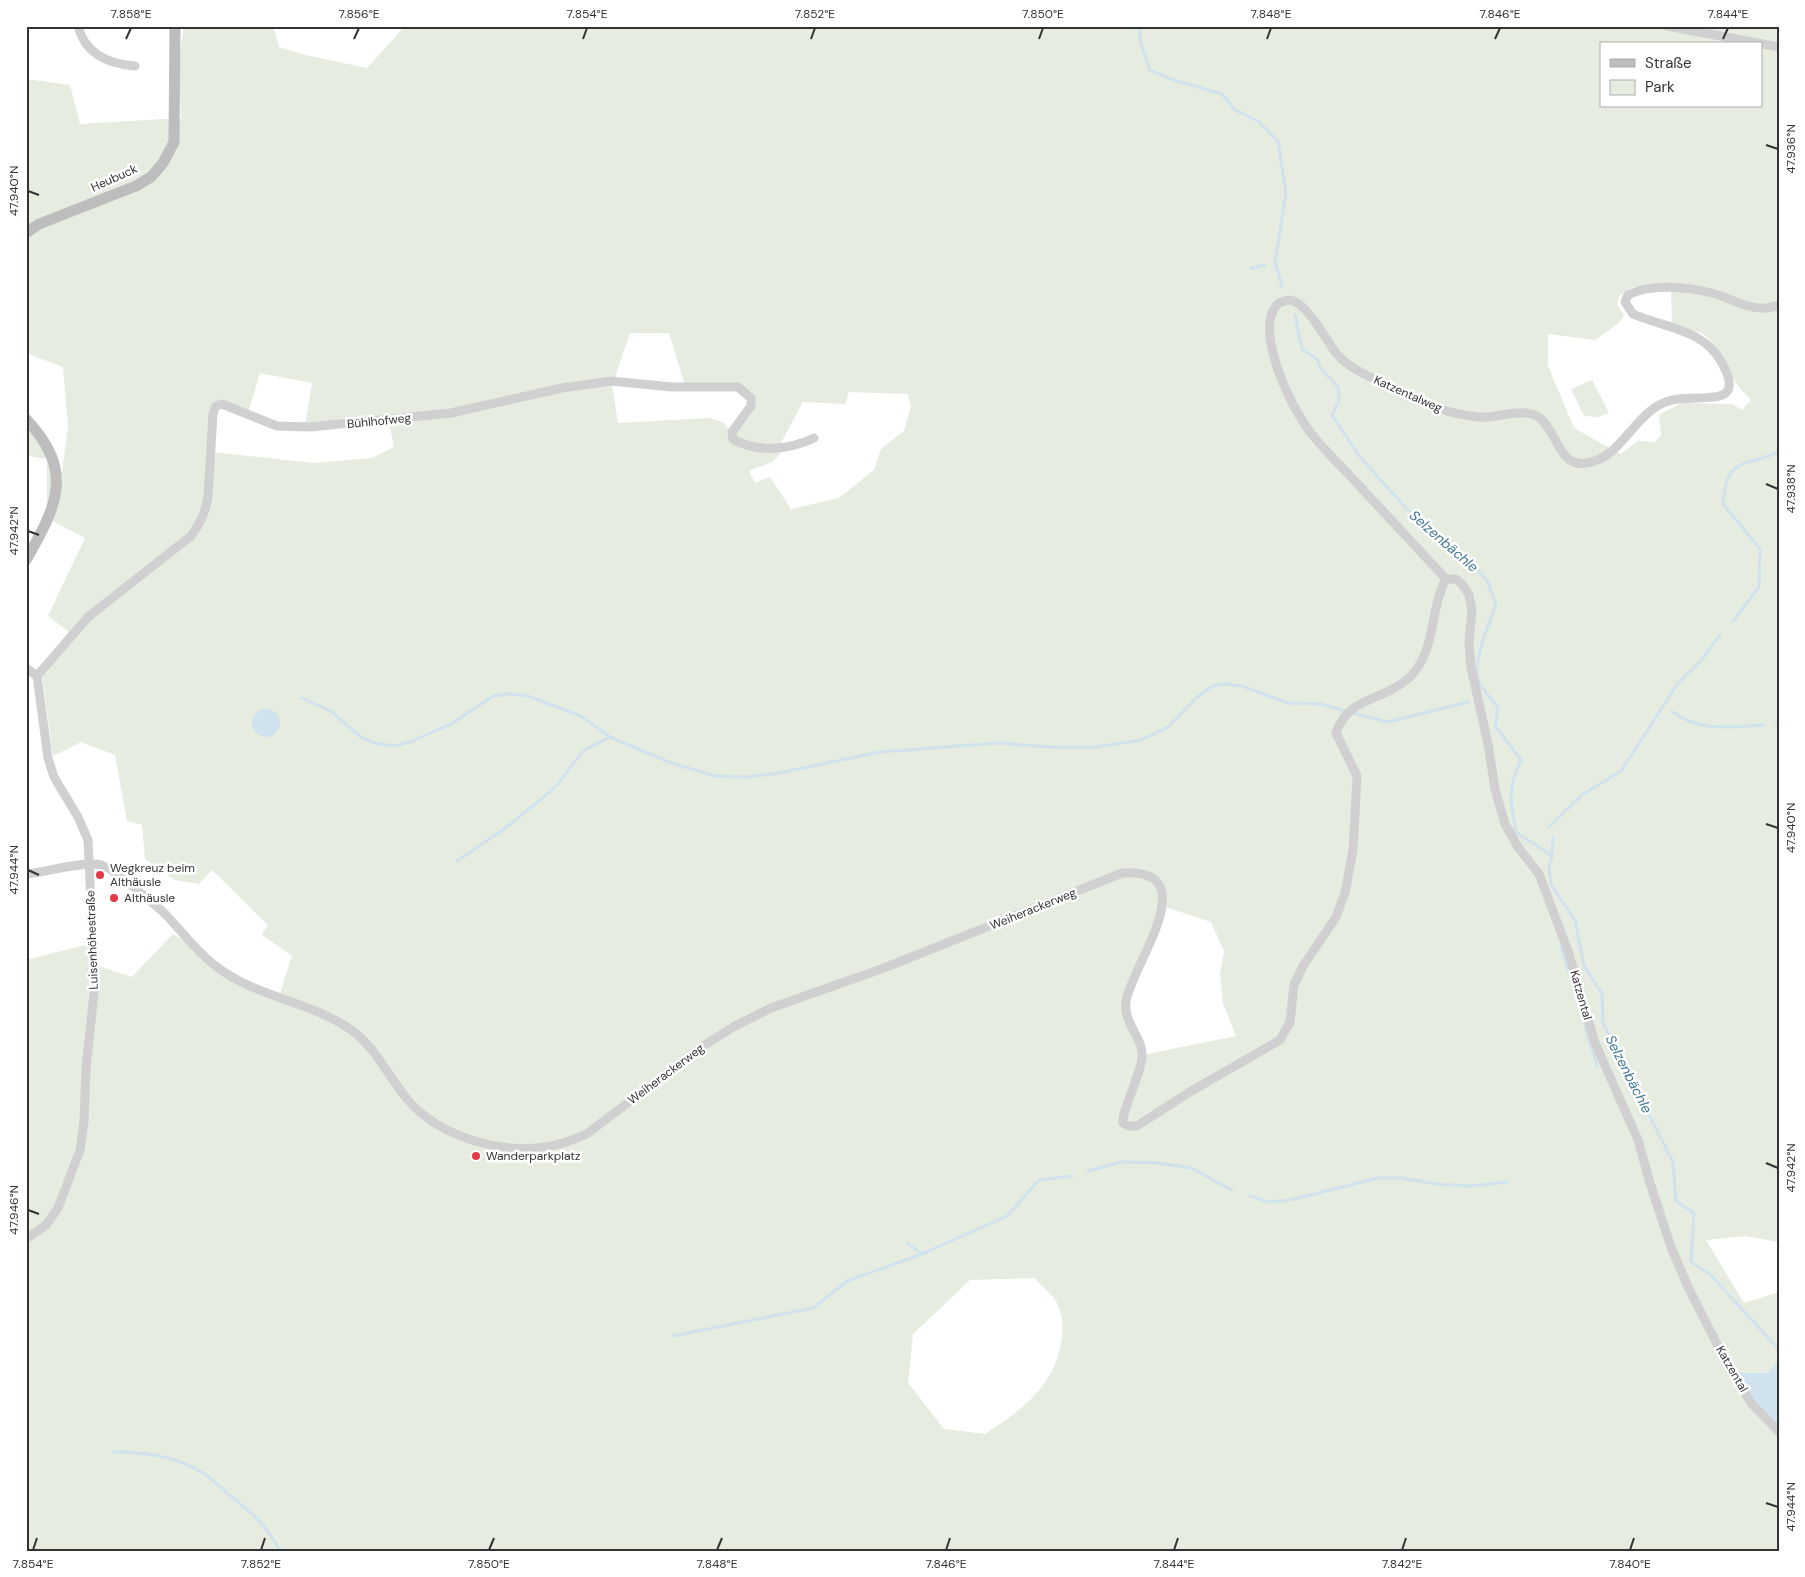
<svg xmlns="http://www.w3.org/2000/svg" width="1805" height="1577" font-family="'DM Sans',sans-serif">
	<rect width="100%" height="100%" fill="#fff"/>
	<path fill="#e6ecdf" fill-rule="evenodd" d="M184 26H273L279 47 305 55 367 68 405 26H1779V1242L1745 1236 1706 1240 1744 1303 1779 1292V1360L1767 1373H1747L1731 1370 1779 1432V1551H26V960L89 944 93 964 132 977 173 934 197 948 215 966 279 996 292 956 262 935 268 925 212 870 199 884 175 880 145 859 142 825 127 821 115 755 81 742 53 756 42 676 69 632 48 616 85 538 47 518V459L27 456 26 458V419L41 436 62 472 68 426 63 367 26 353V79L70 85 80 124 181 118 179 61ZM1601 44H1761V106H1601ZM1647 285 1671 286 1672 324 1702 333 1709 339 1737 385 1751 400 1742 410 1732 404 1681 403 1659 415 1661 436 1654 442 1638 441 1621 454 1574 428 1548 366V334L1595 340 1619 323 1624 315 1617 305 1619 296 1633 287ZM630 333H669L685 385 739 390 749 402 730 431 724 423 710 418 618 423 612 385ZM260 373 312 383 304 431 389 422 394 447 372 458 315 463 210 452 216 406 248 413ZM849 392 908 394 911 406 904 431 881 449 874 470 839 498 791 509 770 477 755 483 749 471 772 462 780 454 782 441 803 402 845 404ZM1166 907 1211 922 1224 951 1220 974 1223 1003 1236 1036 1143 1055 1126 1002ZM1035 1278C1041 1285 1051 1293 1056 1301 1063 1315 1064 1327 1061 1342 1054 1387 1021 1411 985 1434L944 1429 908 1383 913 1334 970 1280Z
		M1592 380 1609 413 1598 417 1584 416 1571 389Z"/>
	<path fill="#cfe2ee" d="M252 723a14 14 0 1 1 28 0a14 14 0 1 1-28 0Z
		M1779 1360V1432L1730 1370 1747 1373H1767Z"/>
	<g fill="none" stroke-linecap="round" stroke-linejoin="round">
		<path stroke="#cfe2ee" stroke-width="3" d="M1139 26 1141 44 1150 70 1170 79 1222 94 1235 110 1258 121 1278 141 1286 193 1275 262 1282 286
			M1251 268 1265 265
			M1295 315 1302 349 1317 359 1321 369 1338 387 1339 401 1332 415 1360 457 1423 527 1469 560 1488 582 1496 605C1489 624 1476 653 1477 673 1478 685 1490 698 1498 707L1495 726 1521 760C1507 790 1510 800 1516 832 1528 841 1540 846 1552 856L1549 865 1551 885 1575 920 1584 966 1602 994 1603 1023 1673 1162 1676 1201 1694 1213 1691 1262 1710 1274 1779 1350
			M1733 621 1759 587 1760 549 1723 504C1726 457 1743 467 1779 452
			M302 698 332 712 362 738 375 743 394 746 410 742 451 724 493 696 511 694 528 696 581 716 610 737 671 763 716 776 744 777 774 774 880 752 998 743 1050 747H1096L1141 740 1168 727 1197 697 1213 686 1225 684 1242 686 1288 703 1321 704 1346 711
			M1673 712C1700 733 1732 726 1763 725
			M1353 713 1387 722 1468 702
			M1776 725H1779
			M1549 827 1582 795 1621 771 1678 683 1700 662 1720 635
			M1552 856 1553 837
			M457 861 504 829 544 797 558 784 583 751 610 737
			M1561 946 1597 1066
			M1088 1171 1121 1162 1158 1163 1191 1168 1232 1190
			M1250 1196 1268 1202 1290 1200 1378 1178H1402L1437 1184 1471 1186 1507 1182
			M907 1243 922 1254
			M673 1336 813 1308 847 1281 922 1254 1007 1216 1039 1180 1072 1176
			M114 1452C143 1452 177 1456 203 1473 214 1480 222 1489 232 1497 254 1515 267 1525 280 1551"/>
		<path stroke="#d0d0d0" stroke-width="9" d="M78 26C85 54 108 64 135 66
			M1667 26 1779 47
			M1446 579C1415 546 1384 512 1353 479 1335 459 1312 439 1299 415 1285 392 1254 324 1279 303 1282 302 1286 300 1290 300 1307 302 1326 340 1336 353 1343 362 1356 370 1366 375 1403 392 1438 414 1479 417 1498 419 1525 405 1541 419 1559 434 1559 474 1595 461 1628 449 1639 403 1678 399 1706 395 1746 407 1722 363 1704 329 1665 328 1633 314L1625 302 1628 295C1650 283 1688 287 1712 293 1735 299 1754 315 1779 305
			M1446 579H1456L1462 584 1469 595 1472 611 1469 642 1471 667 1488 744 1495 789 1505 824 1518 847 1539 874 1568 951 1595 1043 1638 1140 1650 1183 1671 1247 1688 1287 1730 1370 1752 1404 1779 1432
			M26 668 37 676 48 758 54 777 78 817 88 840 95 984 86 1068 84 1122 80 1150 58 1208 46 1225 26 1239
			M37 676 88 617 191 536C200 523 206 512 208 496L213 414 216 406 222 404 277 426 310 427 451 413 562 388 611 381 672 387H738L751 398V406L732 432 733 439C757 453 789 450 814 438
			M26 874C42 873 88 860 101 865 111 868 118 875 126 881 138 891 150 900 161 910 180 928 195 951 217 967 256 997 309 1001 350 1029 375 1046 388 1076 407 1099 438 1136 499 1154 545 1147 561 1145 574 1140 588 1133L700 1048 733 1027 771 1008 884 968 1122 873C1208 867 1131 967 1126 1001 1123 1025 1144 1037 1142 1058 1140 1076 1121 1113 1123 1123L1129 1126H1137L1188 1093 1280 1040 1290 1022 1294 985 1303 966 1336 917 1345 893 1353 850 1357 776 1336 733C1348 696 1383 702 1410 677 1437 650 1429 610 1446 579"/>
		<path stroke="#bdbdbd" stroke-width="11" d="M26 233 39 224 136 186 151 177 163 163 174 142 175 26
			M26 419C75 471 57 506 26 560"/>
	</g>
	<path fill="none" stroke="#333" stroke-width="2" d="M126 39 131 28M354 39 359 28M583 39 587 28M811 39 815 28M1039 39 1043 28M1267 39 1271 28M1495 39 1500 28M1723 39 1728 28M1766 145 1778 149M28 191 39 195M1766 484 1778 489M28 531 39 535M1766 824 1778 828M28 870 39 875M1766 1163 1778 1168M28 1210 39 1214M1766 1503 1778 1507M33 1550 37 1538M261 1550 265 1538M489 1550 494 1538M717 1550 722 1538M946 1550 950 1538M1174 1550 1178 1538M1402 1550 1406 1538M1630 1550 1634 1538"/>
	<g fill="#e63946" stroke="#fff" stroke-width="2">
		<circle cx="100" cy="875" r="5"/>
		<circle cx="114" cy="898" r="5"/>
		<circle cx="476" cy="1156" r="5"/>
	</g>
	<g text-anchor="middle" stroke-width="5" stroke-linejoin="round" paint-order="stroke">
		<g font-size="12" fill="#333" stroke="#fff">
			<text transform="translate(114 178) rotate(-24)" y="4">Heubuck</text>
			<text transform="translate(1408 394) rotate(24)" y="4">Katzentalweg</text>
			<text transform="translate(379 421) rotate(-6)" y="4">Bühlhofweg</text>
			<text transform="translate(1033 909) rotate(-22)" y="4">Weiherackerweg</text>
			<text transform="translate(92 940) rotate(-92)" y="4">Luisenhöhestraße</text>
			<text transform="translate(1581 995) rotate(74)" y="4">Katzental</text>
			<text transform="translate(666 1074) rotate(-37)" y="4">Weiherackerweg</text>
			<text transform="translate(1732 1369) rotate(60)" y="4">Katzental</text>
		</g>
		<g font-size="12" fill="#333" stroke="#fff" text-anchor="start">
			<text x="110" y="872">Wegkreuz beim<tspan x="110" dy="14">Althäusle</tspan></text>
			<text x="124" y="902">Althäusle</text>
			<text x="486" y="1160">Wanderparkplatz</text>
		</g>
		<g font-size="14" font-style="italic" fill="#3f7597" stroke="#fff">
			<text transform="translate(1444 541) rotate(41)" y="5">Selzenbächle</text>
			<text transform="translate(1629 1074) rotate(63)" y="5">Selzenbächle</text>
		</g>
	</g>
	<rect width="1805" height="1577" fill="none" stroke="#ffffff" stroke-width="55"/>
	<rect x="1600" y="42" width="162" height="65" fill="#ffffff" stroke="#adadad"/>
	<rect x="1610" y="59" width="25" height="8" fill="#bdbdbd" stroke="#adadad"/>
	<text x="1645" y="68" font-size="15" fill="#333333">Straße</text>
	<rect x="1610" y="80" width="25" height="15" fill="#e6ecdf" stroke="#adadad"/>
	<text x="1645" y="92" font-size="15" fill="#333333">Park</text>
	<rect x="28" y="28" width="1750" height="1522" fill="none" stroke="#333" stroke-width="2"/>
	<g font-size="12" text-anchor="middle" fill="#333">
		<text x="131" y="18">7.858°E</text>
		<text x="359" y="18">7.856°E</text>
		<text x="587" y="18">7.854°E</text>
		<text x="815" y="18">7.852°E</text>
		<text x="1043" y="18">7.850°E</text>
		<text x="1271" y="18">7.848°E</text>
		<text x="1500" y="18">7.846°E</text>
		<text x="1728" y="18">7.844°E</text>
		<text transform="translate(1791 149) rotate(-90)" y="4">47.936°N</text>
		<text transform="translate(14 191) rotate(-90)" y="4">47.940°N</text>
		<text transform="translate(1791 489) rotate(-90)" y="4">47.938°N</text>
		<text transform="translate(14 531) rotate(-90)" y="4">47.942°N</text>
		<text transform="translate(1791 828) rotate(-90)" y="4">47.940°N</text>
		<text transform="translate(14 870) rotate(-90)" y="4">47.944°N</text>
		<text transform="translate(1791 1168) rotate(-90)" y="4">47.942°N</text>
		<text transform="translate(14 1210) rotate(-90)" y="4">47.946°N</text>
		<text transform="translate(1791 1507) rotate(-90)" y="4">47.944°N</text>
		<text x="33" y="1568">7.854°E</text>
		<text x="261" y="1568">7.852°E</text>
		<text x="489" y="1568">7.850°E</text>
		<text x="717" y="1568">7.848°E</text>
		<text x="946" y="1568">7.846°E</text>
		<text x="1174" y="1568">7.844°E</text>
		<text x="1402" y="1568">7.842°E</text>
		<text x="1630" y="1568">7.840°E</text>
	</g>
</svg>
